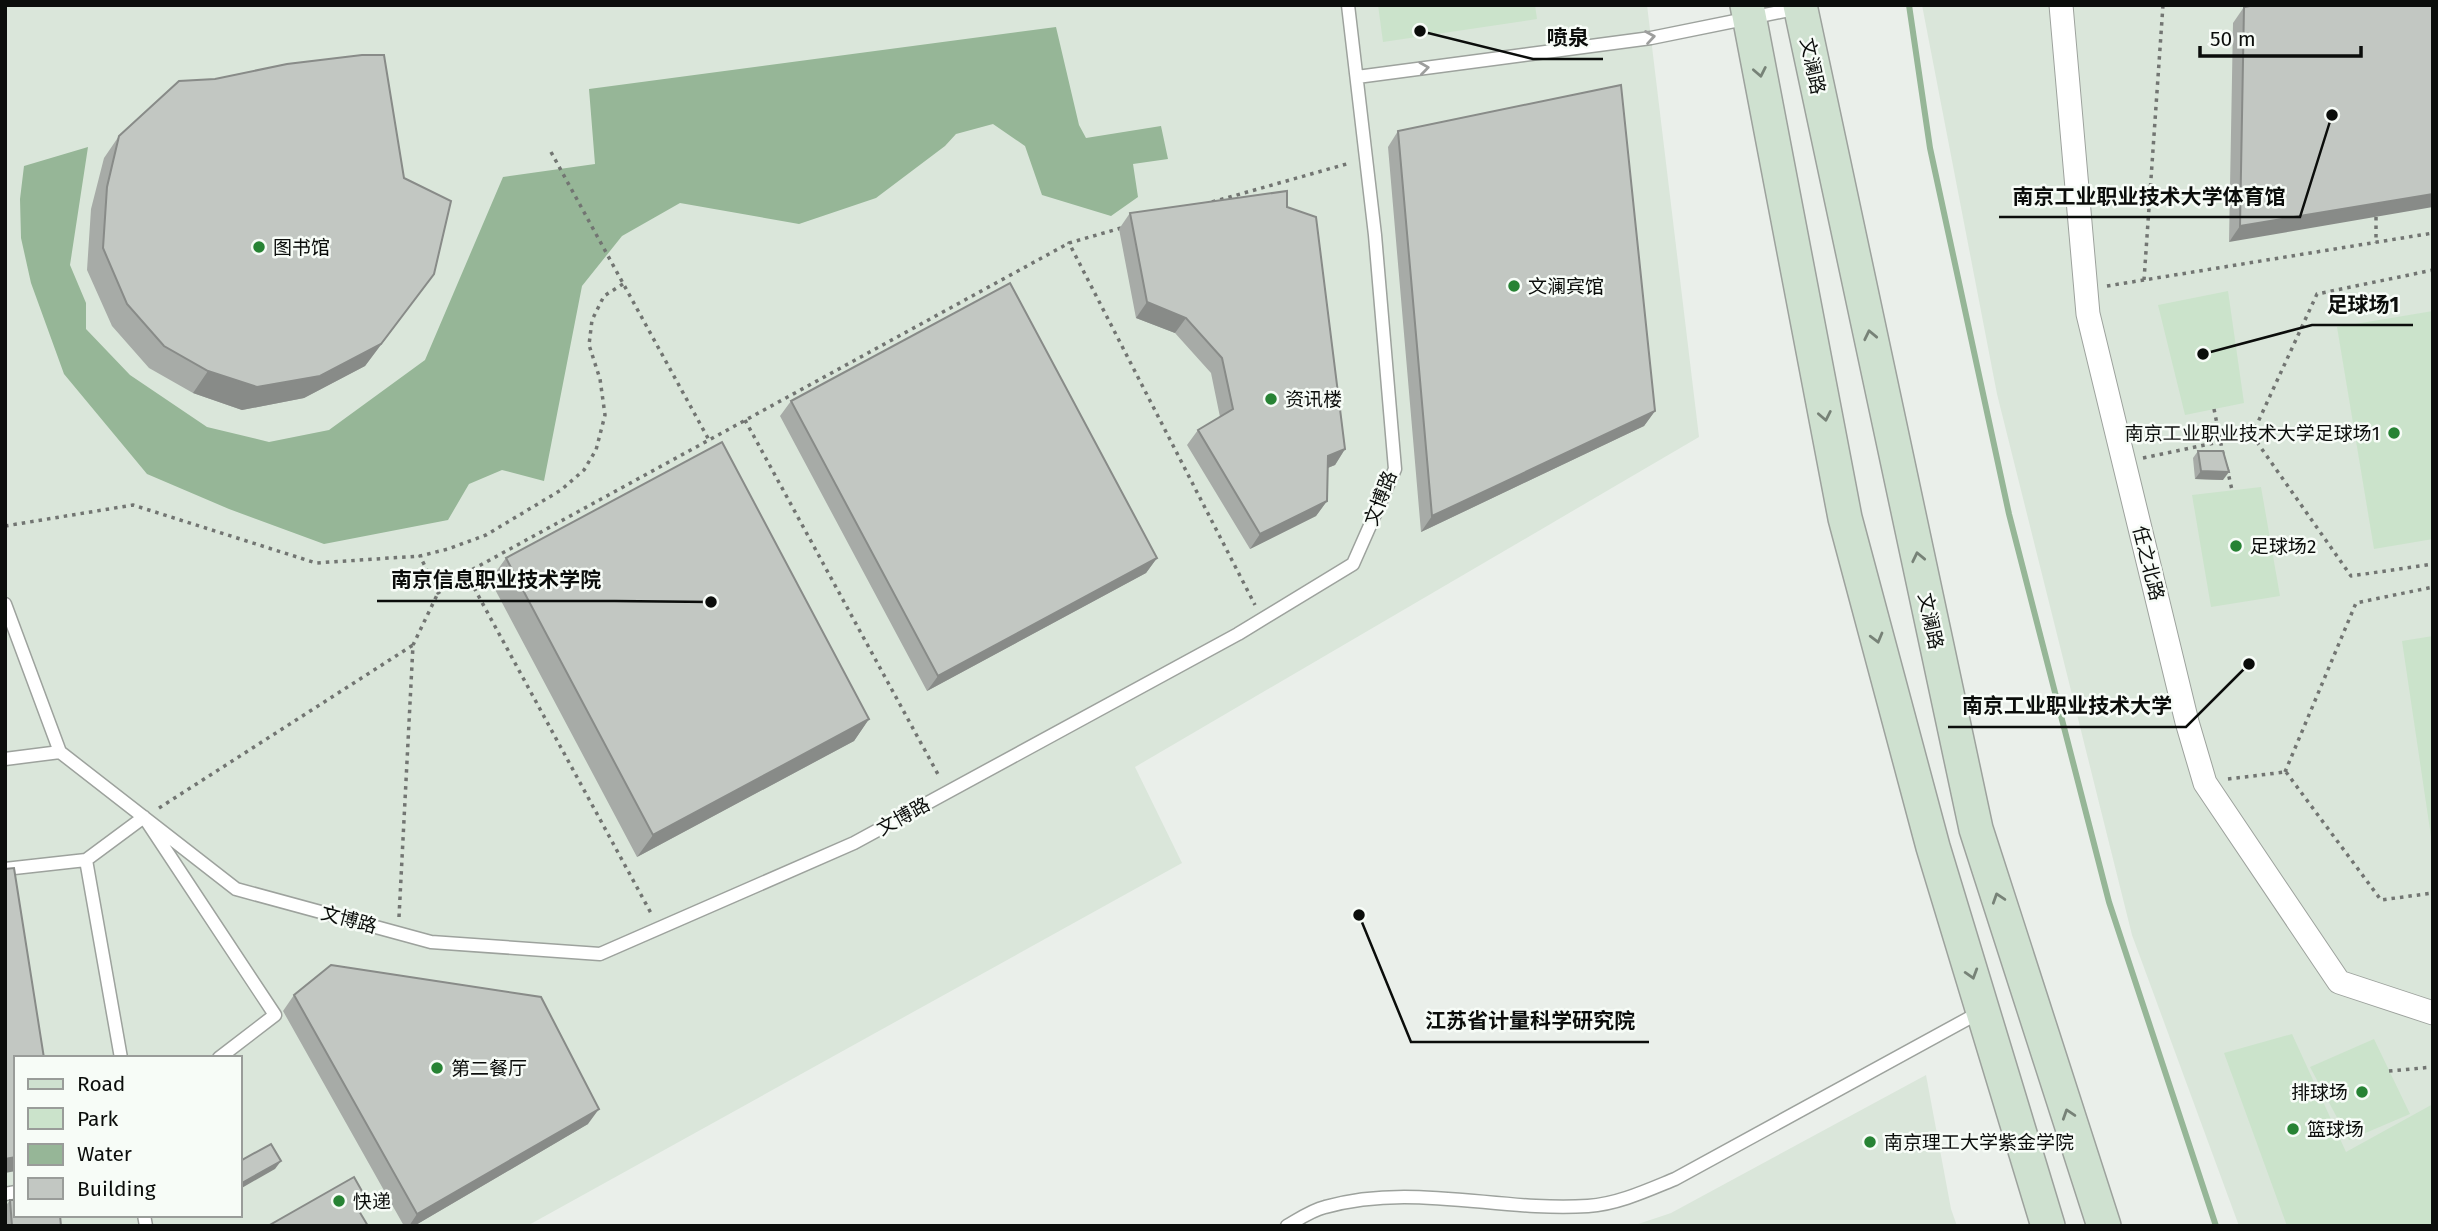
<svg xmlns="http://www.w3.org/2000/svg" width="2438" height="1231" font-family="'Fira Sans','Noto Sans SC',sans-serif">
	<rect width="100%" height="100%" fill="#eaefea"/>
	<path fill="#dae6da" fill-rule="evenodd" d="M5 5H1647L1699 437 1135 767 1182 863 527 1226H5ZM16 1058H240V1215H16Z
		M1922 5H2433V1226H2239L2132 935 1997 394Z
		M1926 1075 1951 1209 1957 1226H1632L1671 1213Z"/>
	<path fill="#cbe3cb" d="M1378 5H1535L1537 19 1383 42Z
		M2228 291 2244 403 2185 415 2158 305Z
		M2433 311V539L2374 549 2337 327Z
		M2261 487 2280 596 2211 607 2192 495Z
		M2433 636V850L2402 641Z
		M2292 1034 2346 1152 2433 1104V1226H2287L2224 1053Z
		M2374 1039 2410 1114 2349 1140 2310 1067Z"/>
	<path fill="#96b697" d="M1056 27 1079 125 1086 138 1161 126 1168 159 1133 164 1138 197 1111 216 1042 195 1025 146 993 124 956 134 945 146 876 198 799 224 680 203 622 236 582 286 544 481 502 470 469 484 448 520 324 544 229 509 147 474 64 374 31 283 21 238 20 199 24 166 88 147 70 265 86 303V329L130 375 207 427 269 442 329 430 425 360 503 177 595 164 589 89Z"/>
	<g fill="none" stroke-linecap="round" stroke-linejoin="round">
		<path stroke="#96b697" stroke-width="6" d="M1909 5 1930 148 2009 514 2109 902 2216 1226"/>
		<defs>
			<path id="service" d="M1357 77 1651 38 1799 8
				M5 604 60 752 236 889 431 942 600 954 854 843 1238 634 1353 564 1395 469 1375 235 1348 5
				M5 759 60 752
				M5 869 86 860
				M121 1058 86 860 144 817 275 1015 219 1058
				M5 1194 16 1192
				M144 1215 146 1226
				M1287 1226C1299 1219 1312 1210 1325 1207 1412 1182 1500 1212 1588 1206 1618 1204 1648 1190 1675 1179L1982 1011"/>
			<path id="minor" d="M2061 5 2088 314 2187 722 2205 783 2339 982 2433 1013"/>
			<path id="secondary" d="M1747 5 1845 518 1933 847 2048 1226
				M1800 5 1976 829 2104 1226"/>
		</defs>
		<use href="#service" stroke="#9da29d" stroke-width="15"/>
		<use href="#minor" stroke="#9da29d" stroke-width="25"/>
		<use href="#secondary" stroke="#9da29d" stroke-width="36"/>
		<path stroke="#727572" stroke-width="3.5" stroke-dasharray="3.5 5" stroke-linecap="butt" d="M551 152 709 440
			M1212 202 1350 163
			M2376 217V243
			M1121 228 1069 243 1255 605
			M2144 280 2163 5
			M623 284 604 296 592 320 589 345 600 379 605 415 596 450 584 470 561 490 486 535 448 549 420 556 438 593 466 573 1069 243
			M2107 286 2433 233
			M2214 409 2223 454
			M745 420 940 778
			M2252 435 2351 576 2433 564
			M2143 458 2252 435 2317 294 2433 270
			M2227 468 2232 490
			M5 526 133 505 316 563 420 556
			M466 573 652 915
			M2285 772 2356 603 2433 587
			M2286 772 2381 900 2433 893
			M2228 779 2285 772
			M159 808 413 645
			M399 917 413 645 438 593
			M2389 1071 2433 1067"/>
		<use href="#service" stroke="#fff" stroke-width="12"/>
		<use href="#minor" stroke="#fff" stroke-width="23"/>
		<use href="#secondary" stroke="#cfe1d0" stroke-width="33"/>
	</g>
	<path fill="#a7aba7" d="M2433 5 2229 242 2233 23 2244 7Z
		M1398 131 1655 411 1644 426 1421 532 1388 147Z
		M119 136 404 178 434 274 365 366 304 398 242 410 193 393 149 368 112 326 87 270 91 209 104 158Z
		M1287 207 1345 449 1335 465 1328 468 1327 501 1316 516 1250 549 1187 445 1198 430 1220 417 1211 373 1175 333 1136 318 1119 229 1130 213Z
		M791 401 1157 558 1146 573 927 691 780 416Z
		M2198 451 2223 480 2195 479 2193 458Z
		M506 558 869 719 854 741 637 857 490 580Z
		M294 995 588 1124 414 1226H404L283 1011Z
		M10 1200 61 1226H5V1207Z"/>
	<path fill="#888b88" d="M2433 194V207L2229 242 2240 226Z
		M434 274 365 366 304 398 242 410 193 393 208 371Z
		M1147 302 1186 318 1175 333 1136 318Z
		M1655 411 1644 426 1421 532 1432 516Z
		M1345 449 1335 465 1317 472 1328 456Z
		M2201 471 2229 472 2223 480 2195 479Z
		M1327 501 1316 516 1250 549 1260 534Z
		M1157 558 1146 573 927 691 938 676Z
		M869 719 854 741 637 857 653 835Z
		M599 1109 588 1124 414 1226H409L417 1214Z
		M16 1157V1171L5 1173V1159Z
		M281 1161 275 1169 240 1189V1184Z
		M367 1200 359 1212 356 1206Z"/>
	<path fill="#c2c7c2" stroke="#888b88" stroke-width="2" d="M2256 5H2433V194L2240 226 2244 7Z
		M362 55H384L404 178 451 201 434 274 381 344 320 376 257 387 208 371 164 346 127 304 103 248 107 187 119 136 179 81 215 79 287 64Z
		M1621 85 1655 411 1432 516 1398 131Z
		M1287 191V207L1316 217 1345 449 1328 456 1327 501 1260 534 1198 430 1233 409 1222 358 1186 318 1147 302 1130 213Z
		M1010 283 1157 558 938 676 791 401Z
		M722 442 869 719 653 835 506 558Z
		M2198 451H2223L2229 472 2201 471Z
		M14 868 44 1058H16V1157L5 1159V869Z
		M331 965 541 997 599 1109 417 1214 294 995Z
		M271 1144 281 1161 240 1184V1161Z
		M354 1177 367 1200 356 1206 368 1226H268Z
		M10 1200H16V1215H60L61 1226H12Z"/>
	<defs><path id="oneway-chevron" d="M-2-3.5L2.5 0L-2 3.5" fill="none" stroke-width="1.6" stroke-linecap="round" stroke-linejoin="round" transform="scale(1.75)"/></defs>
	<g stroke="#9d9e9d">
		<use href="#oneway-chevron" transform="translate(1650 37) rotate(-9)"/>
		<use href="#oneway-chevron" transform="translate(1424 68) rotate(-8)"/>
	</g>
	<g stroke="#778277">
		<use href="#oneway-chevron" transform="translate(1760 72) rotate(79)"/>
		<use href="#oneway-chevron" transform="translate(1870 335) rotate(-102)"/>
		<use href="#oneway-chevron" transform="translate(1825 416) rotate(79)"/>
		<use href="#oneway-chevron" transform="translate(1918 557) rotate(-102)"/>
		<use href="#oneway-chevron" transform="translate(1877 638) rotate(75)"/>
		<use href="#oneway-chevron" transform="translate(1998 898) rotate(-108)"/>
		<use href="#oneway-chevron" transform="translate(1972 974) rotate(73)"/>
		<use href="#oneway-chevron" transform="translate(2068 1114) rotate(-108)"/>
	</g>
	<g fill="#278334" stroke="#f7fcf7" stroke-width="2.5">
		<circle cx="259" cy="247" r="7"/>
		<circle cx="1514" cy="286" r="7"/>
		<circle cx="1271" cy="399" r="7"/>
		<circle cx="2394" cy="433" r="7"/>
		<circle cx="2236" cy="546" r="7"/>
		<circle cx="437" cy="1068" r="7"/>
		<circle cx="2362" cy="1092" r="7"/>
		<circle cx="2293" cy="1129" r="7"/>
		<circle cx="1870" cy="1142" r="7"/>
		<circle cx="339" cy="1201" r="7"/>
	</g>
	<g text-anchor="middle" stroke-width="5" stroke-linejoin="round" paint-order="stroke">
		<g font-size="19" fill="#0b0d0b" stroke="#f7fcf7">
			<text transform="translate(1813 66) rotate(78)" y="7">文澜路</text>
			<text transform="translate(1380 498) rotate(-69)" y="7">文博路</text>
			<text transform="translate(2149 563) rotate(76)" y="7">任之北路</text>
			<text transform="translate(1931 621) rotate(78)" y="7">文澜路</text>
			<text transform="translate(903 816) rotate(-29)" y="7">文博路</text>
			<text transform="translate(349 919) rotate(15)" y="7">文博路</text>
		</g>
		<g font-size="19" fill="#0b0d0b" stroke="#f7fcf7" text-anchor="start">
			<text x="273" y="254">图书馆</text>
			<text x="1528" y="293">文澜宾馆</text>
			<text x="1285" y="406">资讯楼</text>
			<text x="2380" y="440" text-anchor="end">南京工业职业技术大学足球场1</text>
			<text x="2250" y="553">足球场2</text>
			<text x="451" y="1075">第二餐厅</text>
			<text x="2348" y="1099" text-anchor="end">排球场</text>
			<text x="2307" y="1136">篮球场</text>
			<text x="1884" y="1149">南京理工大学紫金学院</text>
			<text x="353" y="1208">快递</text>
		</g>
	</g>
	<path fill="none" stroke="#0b0d0b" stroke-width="2.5" d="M1420 31L1533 59H1603M2332 115L2300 217H1999M2203 354L2312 325H2413M711 602L615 601H377M2249 664L2186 727H1948M1359 915L1411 1042H1649"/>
	<g fill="#0b0d0b" stroke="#f7fcf7" stroke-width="2.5">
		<circle cx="1420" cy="31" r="7"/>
		<circle cx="2332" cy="115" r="7"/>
		<circle cx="2203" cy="354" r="7"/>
		<circle cx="711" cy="602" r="7"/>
		<circle cx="2249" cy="664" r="7"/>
		<circle cx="1359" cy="915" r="7"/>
	</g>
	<g font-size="21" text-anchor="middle" font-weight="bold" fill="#0b0d0b" stroke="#f7fcf7" stroke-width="5" stroke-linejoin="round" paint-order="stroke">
		<text x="1568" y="45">喷泉</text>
		<text x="2149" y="204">南京工业职业技术大学体育馆</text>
		<text x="2363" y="312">足球场1</text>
		<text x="496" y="587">南京信息职业技术学院</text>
		<text x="2067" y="713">南京工业职业技术大学</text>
		<text x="1530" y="1028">江苏省计量科学研究院</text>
	</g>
	<rect width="2438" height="1231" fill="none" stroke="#0b0d0b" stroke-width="14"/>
	<rect x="14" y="1056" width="228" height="161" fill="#f7fcf7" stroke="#999c99" stroke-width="2"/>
	<rect x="28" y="1079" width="35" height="10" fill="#cfe1d0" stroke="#999c99" stroke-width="2"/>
	<text x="77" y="1091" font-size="21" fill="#0b0d0b">Road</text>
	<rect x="28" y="1108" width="35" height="21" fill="#cbe3cb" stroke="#999c99" stroke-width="2"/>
	<text x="77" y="1126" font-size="21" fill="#0b0d0b">Park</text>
	<rect x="28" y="1144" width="35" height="21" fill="#96b697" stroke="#999c99" stroke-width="2"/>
	<text x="77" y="1161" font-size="21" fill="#0b0d0b">Water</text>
	<rect x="28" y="1178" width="35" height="21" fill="#c2c7c2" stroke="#999c99" stroke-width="2"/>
	<text x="77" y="1196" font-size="21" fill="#0b0d0b">Building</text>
	<path d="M2200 46v10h161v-10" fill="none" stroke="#0b0d0b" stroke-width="3.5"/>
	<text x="2210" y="46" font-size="21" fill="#0b0d0b" stroke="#f7fcf7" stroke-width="5" paint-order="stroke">50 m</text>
</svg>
